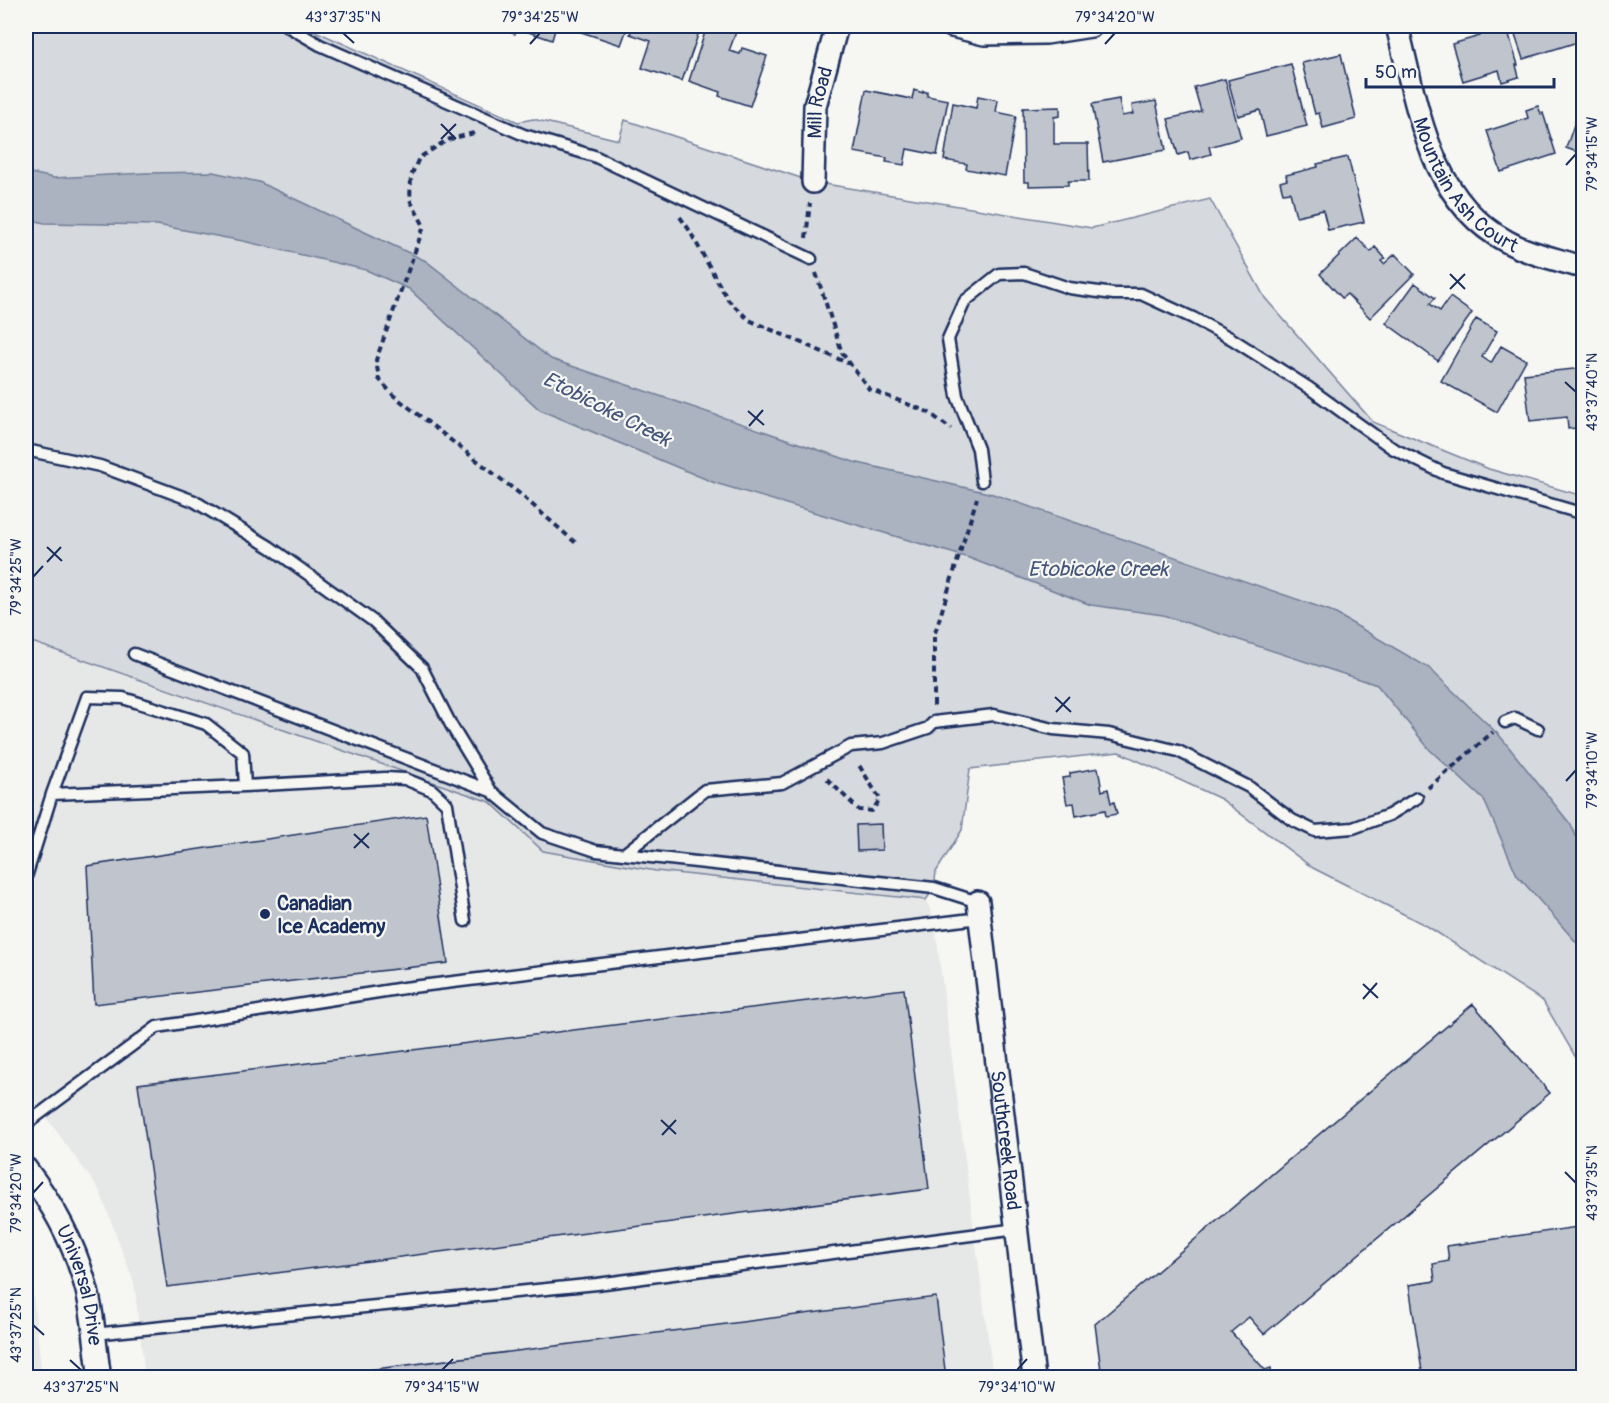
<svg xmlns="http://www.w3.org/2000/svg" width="1609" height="1403" font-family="Pangolin,sans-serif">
	<rect width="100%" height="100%" fill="#f6f6f2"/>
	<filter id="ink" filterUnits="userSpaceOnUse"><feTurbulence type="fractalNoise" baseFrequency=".0167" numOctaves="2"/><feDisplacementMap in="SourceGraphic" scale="12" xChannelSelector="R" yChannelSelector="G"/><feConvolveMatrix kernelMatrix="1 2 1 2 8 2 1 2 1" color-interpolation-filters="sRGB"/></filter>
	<g filter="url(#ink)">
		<path fill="#e6e7e7" d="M26 640 491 802 543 851 656 871 926 900 934 918 993 1377H145L134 1283 100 1191 38 1106 26 1095Z
			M26 1250 29 1256 42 1377H26Z"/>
		<path fill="#d6d9dd" stroke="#78849e" stroke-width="1.5" d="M26 26H304L518 122 533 119 619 140 625 120 813 182 1092 228 1210 199 1265 298 1373 422 1489 469 1583 496V1070L1543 1001 1427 926 1313 868 1221 799 1119 752 970 769 962 830 936 872 934 888 926 900 656 871 543 851 490 802 26 640Z"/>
		<path fill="#abb2c0" stroke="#717e99" stroke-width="1.5" d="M26 172 54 178 145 173 213 172 259 182 426 261 551 359 854 462 993 494 1331 611 1429 668 1500 736 1571 825 1583 852V950L1517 875 1484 800 1430 750 1377 685 1163 615 1091 605 969 558 715 483 540 410 409 289 366 270 243 241 157 225 44 223 26 218Z"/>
		<path fill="#c0c4cd" stroke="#1b2f5e" stroke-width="1.5" d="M496 26H556L552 40 517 28 515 34 495 27Z
			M563 26H628L621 45Z
			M633 26H701L682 81 642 68 651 41 630 34Z
			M707 26H718L736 32 729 51 740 54 742 48 767 56 750 106 719 96 720 92 689 81Z
			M1478 26H1506L1518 65H1516L1519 77 1502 82 1499 70 1463 81 1452 44 1480 36Z
			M1512 26H1580L1584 40 1523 59Z
			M1341 54 1356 119 1323 128 1319 113 1315 114 1302 63Z
			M1291 64 1307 126 1266 136 1260 110 1238 116 1228 80Z
			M1225 79 1241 138 1209 147 1211 154 1190 160 1188 152 1178 155 1168 119 1201 111 1194 87Z
			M866 90 912 99 914 90 923 93V91L927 92V96L948 100 937 155 907 149 904 165 886 162 887 158 854 152Z
			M978 96 998 100 996 112 1016 116 1005 176 966 169 967 164 944 160 953 103 976 108Z
			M1119 99 1122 116 1133 114 1132 105 1156 101 1166 150 1103 162 1092 104Z
			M1538 106 1541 114 1543 113 1556 154 1501 172 1487 131 1528 118 1526 110Z
			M1060 107V116L1054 117V144H1088L1089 181H1068V185L1029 186V182H1024L1023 108Z
			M1578 113 1584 115V158L1579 157 1580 153 1566 148Z
			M1348 157 1364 222 1328 230 1323 210 1296 216 1290 192 1283 193 1280 182 1287 180 1286 175 1318 167 1317 164Z
			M1357 238 1371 252 1375 247 1385 258 1381 261 1384 264 1395 254 1414 274 1370 318 1347 294 1342 298 1320 274Z
			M1415 283 1435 298 1430 304 1440 311 1450 297 1472 313 1438 361 1386 323Z
			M1476 319 1497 331 1482 357 1491 363 1501 346 1526 360 1497 412 1441 381Z
			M1584 368V427L1568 429 1567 417 1530 421 1524 374Z
			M1098 768 1102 791 1108 789 1111 803 1114 802 1117 814 1106 816 1105 810 1076 816 1074 803 1067 804 1062 778 1070 777V773Z
			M426 815 448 963 94 1004 87 866Z
			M881 824 882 850 857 851 856 825Z
			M904 989 929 1189 167 1287 138 1084Z
			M1473 1004 1550 1093 1264 1334 1249 1317 1231 1332 1265 1370 1271 1368 1272 1378H1102L1095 1324Z
			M1584 1226V1378H1446L1445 1376 1423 1378 1409 1285 1435 1281 1433 1264 1449 1261 1447 1246Z
			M936 1297 946 1378H306Z"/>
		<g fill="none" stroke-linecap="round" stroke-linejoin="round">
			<defs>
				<path id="lane" d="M287 26 320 45 524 135 594 156 811 259
					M26 450 100 466 194 501 270 547 373 621 422 668 451 725 491 791
					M982 481 978 449 957 396 948 339 965 301 999 274 1024 273 1069 288 1114 294H1141L1193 318 1232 339 1309 388 1392 448 1443 473 1584 514
					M134 654 491 791 542 833 596 851 934 888 978 902
					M1505 722 1515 718 1538 729
					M245 786 385 778 405 779 432 790 447 804 465 921
					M624 854 705 790 782 783 851 746 883 743 928 728 934 722 994 715 1053 729 1109 734 1178 751 1249 787 1292 820 1315 831 1353 828 1389 815 1417 798
					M26 877 52 794 87 697 123 698 206 724 243 753 245 786 52 794
					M26 1124 157 1027 404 988 980 918
					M93 1334 597 1284 1017 1229"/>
				<g id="street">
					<path d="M952 26 984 34 1046 33 1091 26"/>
					<path id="s1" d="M1397 26C1417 103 1428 199 1506 241 1527 253 1552 258 1575 265"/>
					<path id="s2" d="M813 182 815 106 837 26"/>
					<path id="s3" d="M978 902 1034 1378"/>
					<path id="s4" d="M26 1169C52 1203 75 1245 86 1287 94 1315 95 1348 100 1378"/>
				</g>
			</defs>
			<use href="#lane" stroke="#1b2f5e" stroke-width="15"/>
			<use href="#street" stroke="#1b2f5e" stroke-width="26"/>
			<path stroke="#1b2f5e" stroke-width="4" stroke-dasharray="6 4.5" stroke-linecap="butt" d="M474 133 447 140 419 158 411 176 410 200 424 226 376 360 379 379 393 395 520 494 577 544
				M680 217 688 228 728 300 749 320 850 364
				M806 238 810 203
				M816 273 842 353 869 389 928 412 951 429
				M934 706V636L977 498
				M827 779 859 810 872 811 880 799 857 762
				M1428 788 1493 732"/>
			<use href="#lane" stroke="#f6f6f2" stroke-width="10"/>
			<use href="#street" stroke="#f6f6f2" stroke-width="21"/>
		</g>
	</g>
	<path fill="none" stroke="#1b2f5e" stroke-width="2" d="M343 33 354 43M530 44 540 33M1105 44 1115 33M441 124 456 139M441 139 456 124M1566 165 1576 154M1450 274 1465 289M1450 289 1465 274M1565 382 1576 392M748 411 764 425M749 426 763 410M47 547 62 561M47 562 61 547M33 577 43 566M1055 697 1071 712M1056 712 1070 697M1566 781 1576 770M354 834 369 848M354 848 369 833M1363 984 1378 998M1363 999 1377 983M661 1120 676 1134M662 1135 676 1120M1565 1172 1576 1183M33 1193 43 1182M33 1325 44 1335M70 1360 81 1370M442 1370 453 1359M1017 1370 1027 1359"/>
	<circle fill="#1b2f5e" stroke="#f6f6f2" stroke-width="2" cx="265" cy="914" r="6"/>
	<g text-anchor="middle" stroke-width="4.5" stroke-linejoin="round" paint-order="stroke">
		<g font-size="20" fill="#1b2f5e" stroke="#f6f6f2">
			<text dy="7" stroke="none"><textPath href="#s2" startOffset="80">Mill Road</textPath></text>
			<text dy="7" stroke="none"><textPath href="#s1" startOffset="178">Mountain Ash Court</textPath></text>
			<text dy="7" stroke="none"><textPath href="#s3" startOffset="240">Southcreek Road</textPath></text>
			<text dy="7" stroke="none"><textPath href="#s4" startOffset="130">Universal Drive</textPath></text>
		</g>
		<g font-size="20" font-weight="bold" fill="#1b2f5e" stroke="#f6f6f2" text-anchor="start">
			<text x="277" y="910">Canadian<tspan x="277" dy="23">Ice Academy</tspan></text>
		</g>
		<g font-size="21" font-style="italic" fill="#46567b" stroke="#f6f6f2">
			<text transform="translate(607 409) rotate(27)" y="7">Etobicoke Creek</text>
			<text x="1098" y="576">Etobicoke Creek</text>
		</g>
	</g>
	<rect width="1609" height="1403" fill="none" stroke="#f6f6f2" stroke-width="66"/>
	<path d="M1366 78v9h188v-9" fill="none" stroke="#1b2f5e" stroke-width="3"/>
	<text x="1375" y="78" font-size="18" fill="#1b2f5e" stroke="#f6f6f2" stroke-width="4.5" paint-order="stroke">50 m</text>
	<rect x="33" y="33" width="1543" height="1337" fill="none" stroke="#1b2f5e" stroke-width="2"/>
	<g font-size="15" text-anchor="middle" fill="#1b2f5e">
		<text x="343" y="22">43°37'35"N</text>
		<text x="540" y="22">79°34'25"W</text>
		<text x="1115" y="22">79°34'20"W</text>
		<text transform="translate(1592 154) rotate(-90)" y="5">79°34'15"W</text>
		<text transform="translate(1592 392) rotate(-90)" y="5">43°37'40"N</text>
		<text transform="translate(16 577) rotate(-90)" y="5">79°34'25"W</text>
		<text transform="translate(1592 770) rotate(-90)" y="5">79°34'10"W</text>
		<text transform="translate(1592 1183) rotate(-90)" y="5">43°37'35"N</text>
		<text transform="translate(16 1193) rotate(-90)" y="5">79°34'20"W</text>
		<text transform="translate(16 1325) rotate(-90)" y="5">43°37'25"N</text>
		<text x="81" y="1392">43°37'25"N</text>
		<text x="442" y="1392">79°34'15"W</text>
		<text x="1017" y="1392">79°34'10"W</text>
	</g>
</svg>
